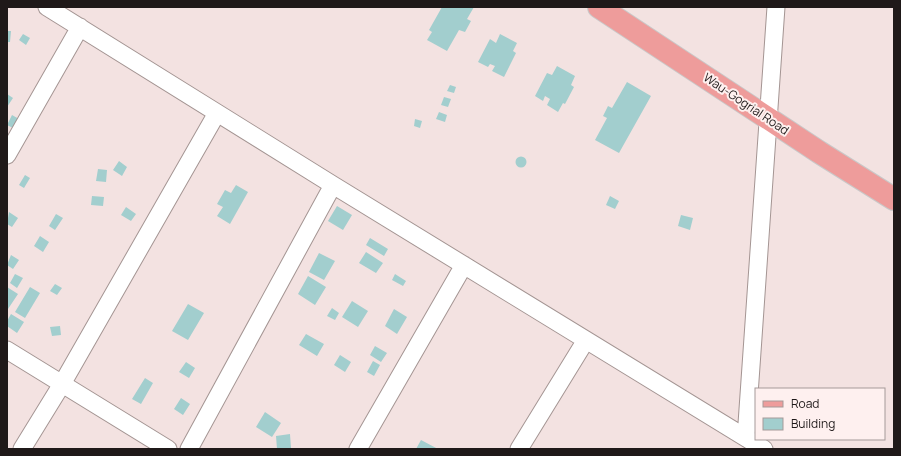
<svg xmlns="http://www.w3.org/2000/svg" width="901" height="456" font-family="Manrope,sans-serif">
	<rect width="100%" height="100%" fill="#f3e2e1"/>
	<path fill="#a2cece" d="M442 7H474L467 19 471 21 465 32 459 30 447 51 427 40 432 32 429 30Z
		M7 31H11L10 42H7Z
		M23 34 30 38 26 45 19 40Z
		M500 34 517 43 513 51 516 53 504 77 492 71 495 66 490 64 488 67 478 62 490 39 496 43Z
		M557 66 575 76 571 85 574 87 565 104 563 103 558 112 547 105 550 99 545 96 543 101 535 96 547 73 552 75Z
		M627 82 651 96 619 153 595 140 607 118 603 116 608 106 612 108Z
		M450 85 456 87 454 93 447 91Z
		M7 94 13 98 7 107Z
		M444 97 451 99 448 107 441 105Z
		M439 112 447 115 445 122 436 119Z
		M12 115 19 119 13 128 7 125Z
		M415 119 422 121 420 128 414 126Z
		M515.5 162a5.5 5.5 0 1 1 11 0a5.5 5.5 0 1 1-11 0Z
		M119 161 127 167 122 176 113 170Z
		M98 169 107 170 106 182 96 181Z
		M25 175 30 178 24 188 19 185Z
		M236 185 248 192 230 224 217 216 223 207 217 204 225 190 231 193Z
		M92 196 104 197 103 206 91 205Z
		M610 196 619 201 615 209 606 205Z
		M337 206 352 215 343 230 328 221Z
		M126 207 136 214 131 221 121 215Z
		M9 212 18 218 12 227 7 224Z
		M56 214 63 218 55 230 49 226Z
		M681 215 693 218 690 230 678 226Z
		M40 236 49 242 43 252 34 246Z
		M370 238 388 249 384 256 366 245Z
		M366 252 383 263 376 273 359 263Z
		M319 253 335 261 324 280 309 272Z
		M11 255 19 260 13 269 7 265Z
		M15 274 23 278 17 288 10 283Z
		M395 274 406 281 403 286 392 280Z
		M308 276 326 287 315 305 298 294Z
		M55 284 62 288 57 295 50 291Z
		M7 287 18 294 8 309 7 308Z
		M30 287 40 293 25 318 15 312Z
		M352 301 368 311 358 327 342 317Z
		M188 304 204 313 188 340 172 331Z
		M332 308 339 313 335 320 327 316Z
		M394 309 407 317 397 334 385 326Z
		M11 314 24 322 17 333 7 326V321Z
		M60 326 61 335 52 336 50 327Z
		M306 334 324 344 317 356 299 345Z
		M375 346 387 353 381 362 370 355Z
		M340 355 351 362 345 372 334 365Z
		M373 361 380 365 374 376 367 372Z
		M186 362 195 368 189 378 179 372Z
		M145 378 153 383 141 404 132 399Z
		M181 398 190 404 183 415 174 409Z
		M265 412 281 423 272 437 256 427Z
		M290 434 291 448 277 449 276 436Z
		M421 440 438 449H416Z"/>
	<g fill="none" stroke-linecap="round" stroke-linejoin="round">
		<defs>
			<path id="minor" d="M47 7 333 185 764 449
				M7 155 80 27
				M7 350 168 449
				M746 438 776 7
				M22 449 62 384 217 113
				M189 449 333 185
				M358 449 464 265
				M519 449 586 340"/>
			<path id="primary" d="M599 7 819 152 894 199"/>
		</defs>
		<use href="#minor" stroke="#a49593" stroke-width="19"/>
		<use href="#primary" stroke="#c9c8c8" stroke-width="24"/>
		<use href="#minor" stroke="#fff" stroke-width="17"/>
		<use href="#primary" stroke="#ee9c9b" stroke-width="22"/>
	</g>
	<g text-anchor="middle" stroke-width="4" stroke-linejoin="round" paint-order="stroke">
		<g font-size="12" fill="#1f1919" stroke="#fef0ef">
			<text transform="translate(746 104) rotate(34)" y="4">Wau-Gogrial Road</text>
		</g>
	</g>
	<rect width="901" height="456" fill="none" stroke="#1f1919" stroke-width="16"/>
	<rect x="755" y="388" width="130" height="52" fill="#fef0ef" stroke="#a59a99"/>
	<rect x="763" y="401" width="20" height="6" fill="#ee9c9b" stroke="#a59a99"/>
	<text x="791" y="408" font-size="12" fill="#1f1919">Road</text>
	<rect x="763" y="418" width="20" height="12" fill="#a2cece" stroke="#a59a99"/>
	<text x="791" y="428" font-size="12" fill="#1f1919">Building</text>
</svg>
